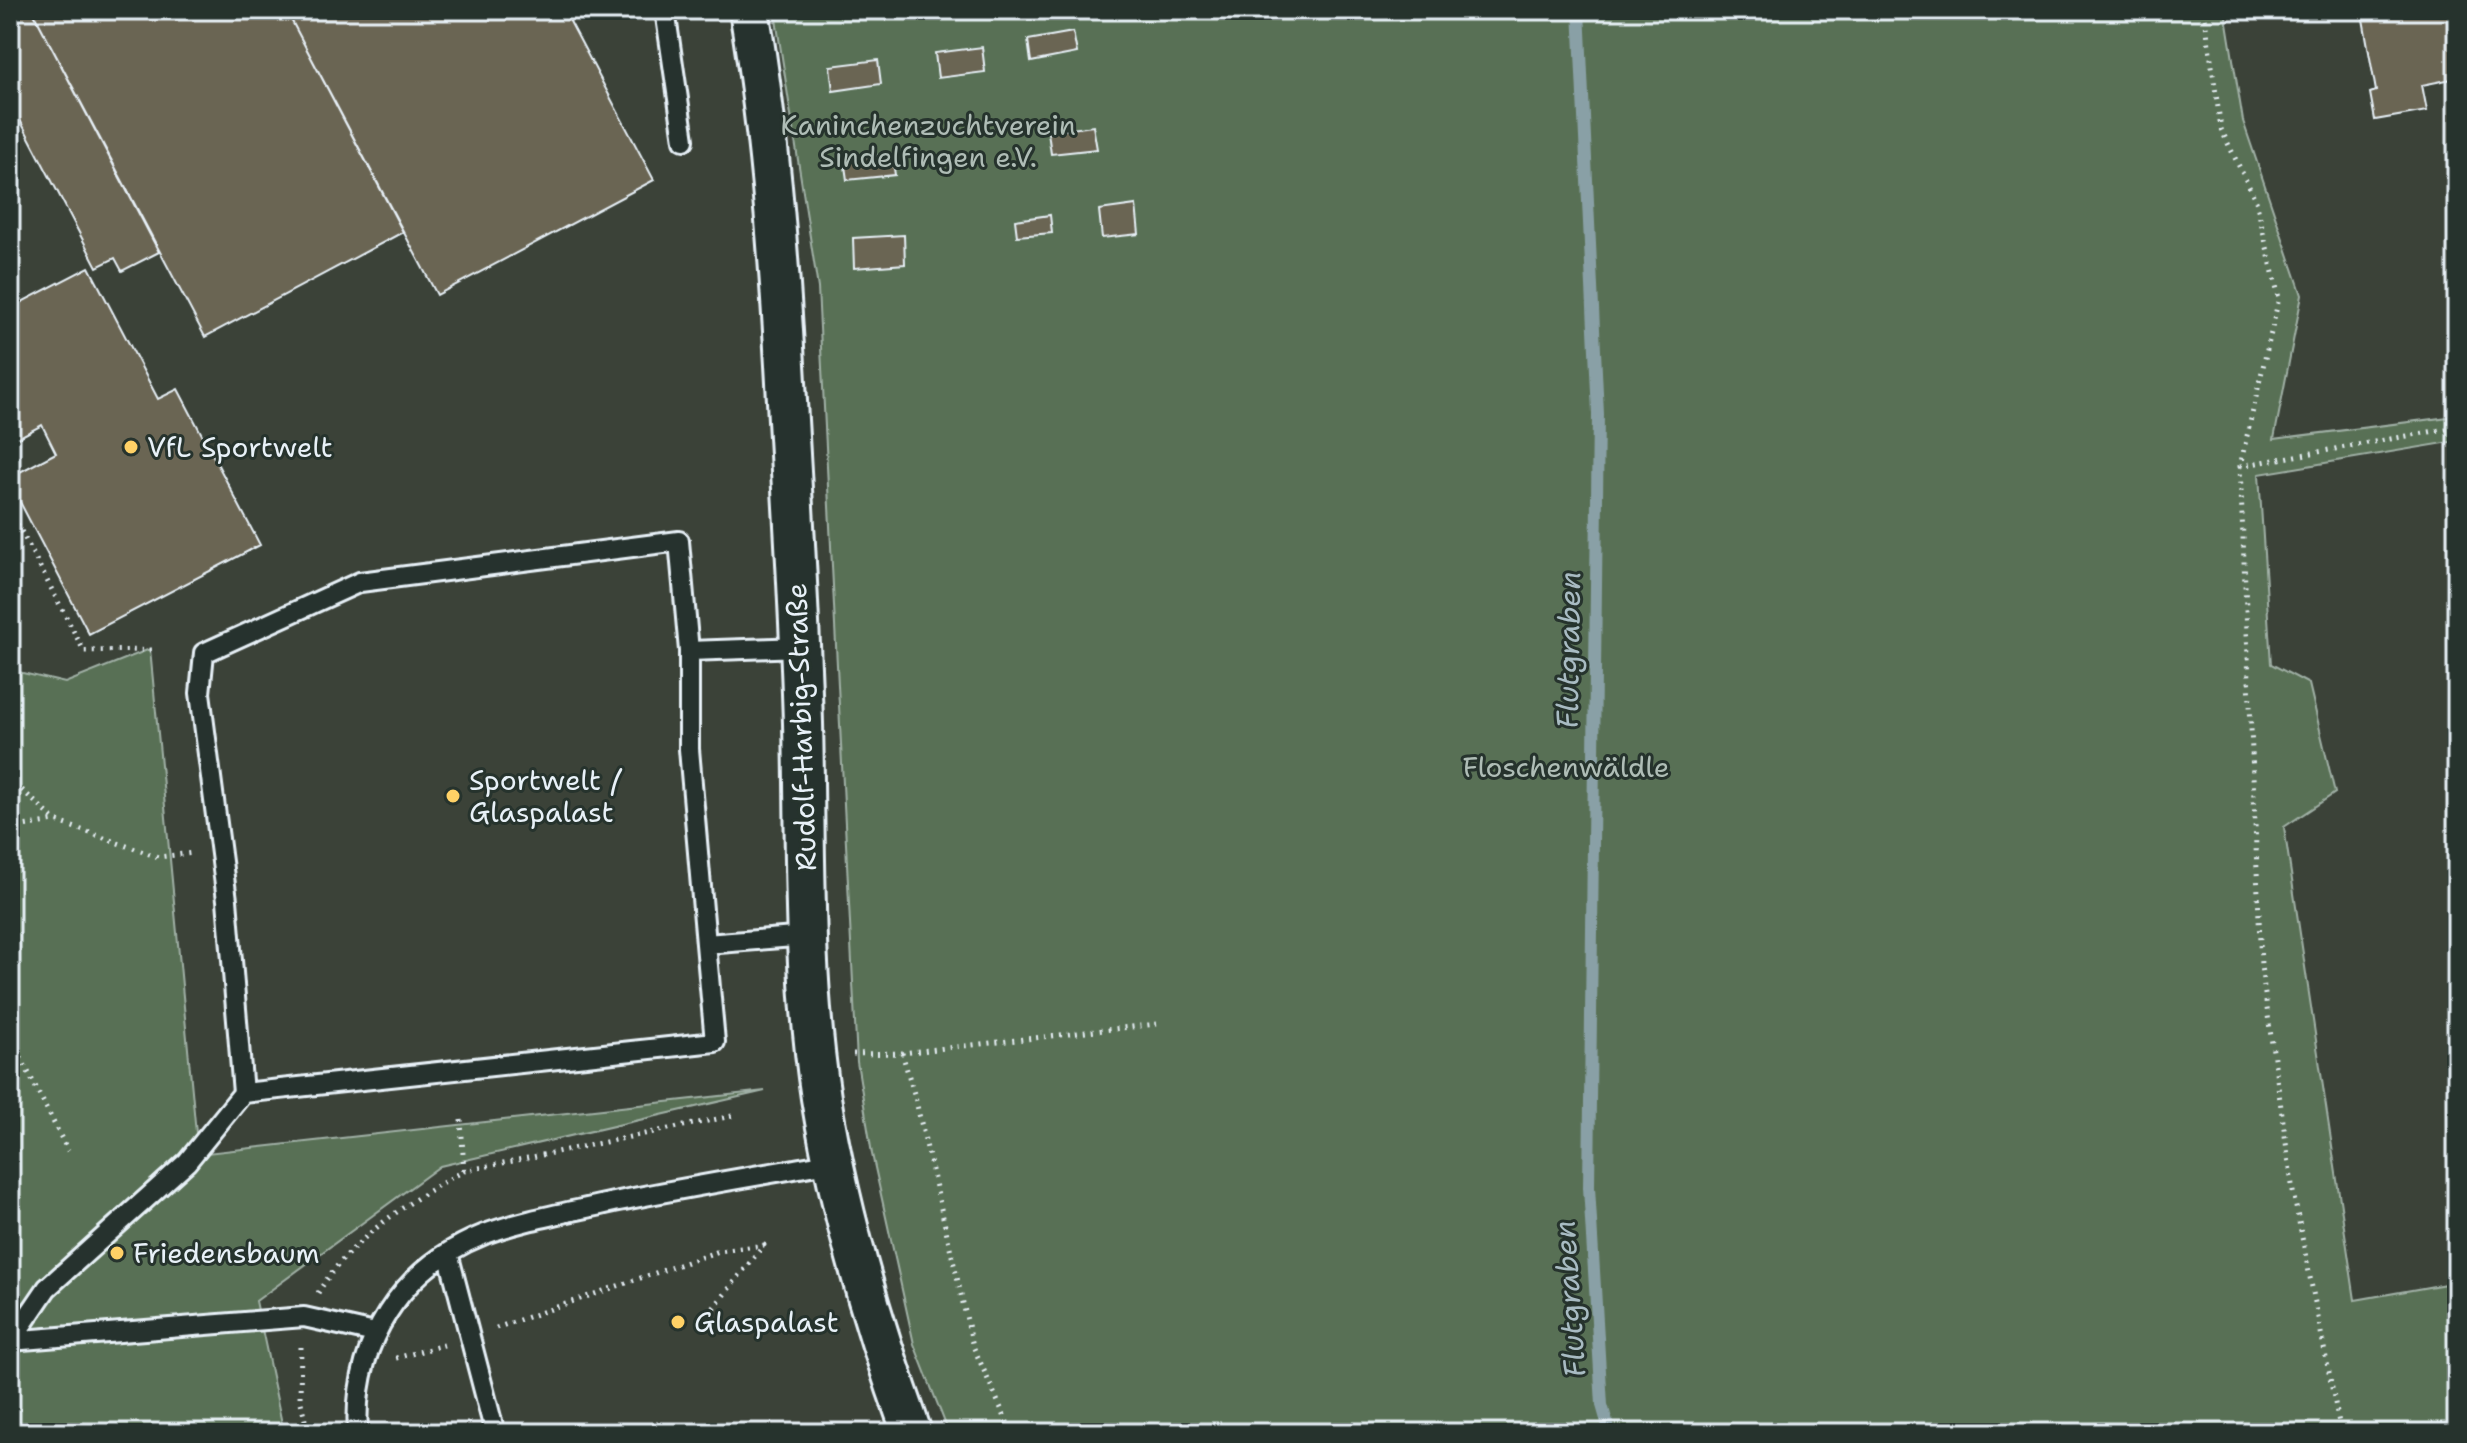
<svg xmlns="http://www.w3.org/2000/svg" width="2467" height="1443" font-family="'Shantell Sans',sans-serif">
	<rect width="100%" height="100%" fill="#3b4238"/>
	<filter id="ink" filterUnits="userSpaceOnUse"><feTurbulence type="fractalNoise" baseFrequency=".0125" numOctaves="2"/><feDisplacementMap in="SourceGraphic" scale="16" xChannelSelector="R" yChannelSelector="G"/><feConvolveMatrix kernelMatrix="1 2 1 2 8 2 1 2 1" color-interpolation-filters="sRGB"/></filter>
	<g filter="url(#ink)">
		<path fill="#597054" stroke="#a0b0a6" stroke-width="2" d="M807 10H2225L2243 121 2302 295 2274 439 2457 416V441L2259 474 2271 664 2309 684 2335 793 2284 827 2355 1300 2457 1282V1433H949L914 1344 872 1154 857 1062 818 288 776 19 807 13Z
			M150 649 198 1154 765 1091 440 1166 256 1301 284 1433H10V670L65 683Z"/>
		<g fill="none" stroke-linecap="round" stroke-linejoin="round">
			<path stroke="#89a0a6" stroke-width="12" d="M1579 10 1598 414 1589 1187 1602 1405 1610 1433"/>
		</g>
		<path fill="#6b6553" stroke="#e8f1f8" stroke-width="2" d="M10 10H32L159 252 122 271 115 258 97 267 10 101Z
			M32 10H286L403 232 205 337Z
			M286 10H564L654 180 437 295Z
			M2414 10H2454L2457 78 2422 85 2427 111 2375 120 2370 93 2376 91 2363 19Z
			M1073 32 1077 53 1031 62 1028 40Z
			M982 47 985 72 938 78 935 53Z
			M878 60 881 84 833 91 830 66Z
			M1093 126 1097 149 1051 154 1048 132Z
			M892 154 895 175 847 180 844 159Z
			M1136 205 1139 234 1102 238 1099 210Z
			M1050 215 1052 233 1017 236 1015 220Z
			M904 235 905 264 854 268 853 238Z
			M89 267 158 399 178 389 260 545 89 634 10 483V477L56 453 42 425 10 442V285L20 303Z"/>
		<g fill="none" stroke-linecap="round" stroke-linejoin="round">
			<defs>
				<path id="service" d="M665 10 684 140
					M689 651 801 647
					M706 944 689 749V651L679 541 360 582 204 653 200 693 227 900 243 1093 715 1042 706 944 807 936
					M448 1253 495 1433
					M10 1341 304 1317 375 1333
					M11 1341 47 1288 187 1162 243 1093
					M358 1433C352 1344 401 1267 485 1234 526 1219 571 1212 614 1202 687 1187 761 1175 835 1162"/>
				<path id="minor" d="M749 10C772 145 781 283 788 420 794 521 800 622 803 723 806 848 802 974 821 1098 839 1208 874 1328 912 1433"/>
			</defs>
			<use href="#service" stroke="#e8f1f8" stroke-width="24"/>
			<use href="#minor" stroke="#e8f1f8" stroke-width="44"/>
			<path stroke="#e8f1f8" stroke-width="5" stroke-dasharray="2 6" stroke-linecap="butt" d="M2204 10 2221 129 2256 201 2279 298 2240 466 2261 966 2293 1192 2341 1433
				M2240 466 2457 427
				M10 510 84 651 153 650
				M10 779 56 821 158 857 193 853
				M10 828 55 821
				M10 1036 68 1151
				M902 1053 915 1097 973 1346 1012 1433
				M853 1054 902 1053 1157 1024
				M461 1120 464 1171
				M318 1293C349 1240 411 1199 464 1171L737 1115
				M496 1328 719 1251 764 1245 703 1321
				M301 1347 300 1398 308 1433
				M396 1358 444 1345"/>
			<use href="#service" stroke="#26332d" stroke-width="18"/>
			<use href="#minor" stroke="#26332d" stroke-width="38"/>
		</g>
	</g>
	<g fill="#ffd166" stroke="#26332d" stroke-width="3">
		<circle cx="131" cy="447" r="8"/>
		<circle cx="453" cy="796" r="8"/>
		<circle cx="117" cy="1253" r="8"/>
		<circle cx="678" cy="1322" r="8"/>
	</g>
	<g text-anchor="middle" stroke-width="6" stroke-linejoin="round" paint-order="stroke">
		<g font-size="28" fill="#afbdb6" stroke="#26332d">
			<text x="928" y="135">Kaninchenzuchtverein<tspan x="928" dy="32">Sindelfingen e.V.</tspan></text>
			<text x="1566" y="777">Floschenwäldle</text>
		</g>
		<g font-size="28" fill="#e8f1f8" stroke="#26332d" text-anchor="start">
			<text x="147" y="457">VfL Sportwelt</text>
			<text x="469" y="790">Sportwelt /<tspan x="469" dy="32">Glaspalast</tspan></text>
			<text x="133" y="1263">Friedensbaum</text>
			<text x="694" y="1332">Glaspalast</text>
		</g>
		<g font-size="28" fill="#e8f1f8" stroke="#26332d">
			<text transform="translate(801 727) rotate(-92)" y="10">Rudolf-Harbig-Straße</text>
		</g>
		<g font-size="30" font-style="italic" fill="#a8bbc2" stroke="#26332d">
			<text transform="translate(1569 650) rotate(-89)" y="10">Flutgraben</text>
			<text transform="translate(1570 1299) rotate(-94)" y="10">Flutgraben</text>
		</g>
	</g>
	<rect width="2467" height="1443" fill="none" stroke="#26332d" stroke-width="40"/>
	<rect x="20" y="20" width="2427" height="1403" fill="none" stroke="#e8f1f8" stroke-width="3" filter="url(#ink)"/>
</svg>
